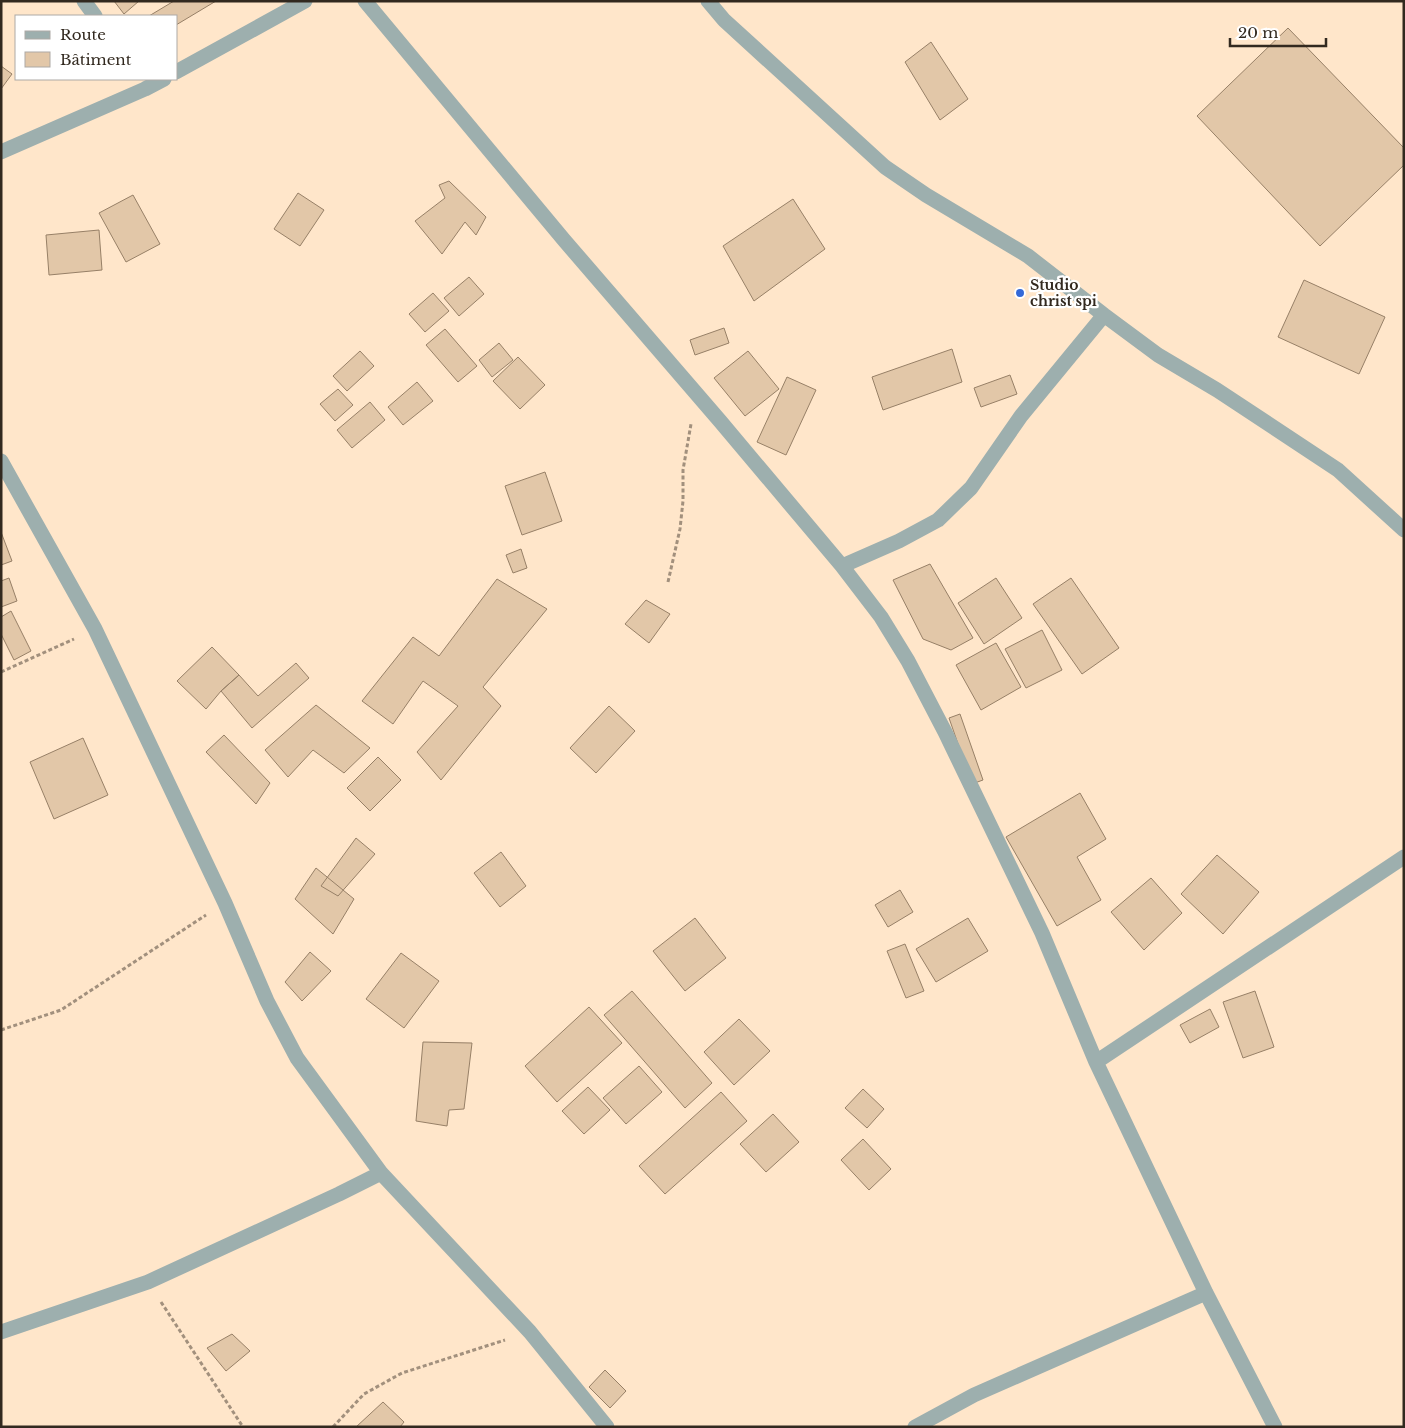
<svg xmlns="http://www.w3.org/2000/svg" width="1405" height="1428" font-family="'Libre Baskerville',serif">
	<rect width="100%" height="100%" fill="#ffe6ca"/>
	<path fill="#e2c7a8" stroke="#978067" d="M114 1H139L124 14Z
		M174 1H216L176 25V16H149Z
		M1288 28 1404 148V165L1320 246 1197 116Z
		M931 42 968 99 940 120 905 62Z
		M1 66 12 74 1 89Z
		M449 181 486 217 476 235 465 222 442 254 415 221 445 198 439 185Z
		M298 193 324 210 300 246 274 229Z
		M133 195 160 244 126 262 99 213Z
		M793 199 825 249 754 301 723 246Z
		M99 230 102 270 49 275 46 235Z
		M469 277 484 294 459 316 444 298Z
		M1304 280 1385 317 1359 374 1278 337Z
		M433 293 449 311 425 332 409 314Z
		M724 328 729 343 695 355 690 340Z
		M445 329 477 366 458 382 426 345Z
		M499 343 513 360 492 377 479 360Z
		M952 349 962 382 883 410 872 377Z
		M360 351 374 366 347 391 333 376Z
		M748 351 779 389 745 416 714 378Z
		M518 357 545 385 520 409 493 381Z
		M1010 375 1017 394 981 407 974 388Z
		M787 377 816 390 786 455 757 442Z
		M417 382 433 401 403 425 388 407Z
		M338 389 353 405 335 421 320 404Z
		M370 402 385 420 352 448 337 430Z
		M545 472 562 521 522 535 505 486Z
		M1 532 12 561 1 565Z
		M521 549 527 568 513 573 506 555Z
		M930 564 973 638 951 650 923 639 893 580Z
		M9 578 17 601 1 607V581Z
		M996 578 1022 618 984 644 958 603Z
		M1071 578 1119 648 1082 674 1033 604Z
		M497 579 547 609 483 687 501 706 441 780 417 752 458 706 423 681 393 724 362 701 413 637 439 656Z
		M646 600 670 614 649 643 625 624Z
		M11 611 31 651 14 660 1 634V617Z
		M1042 630 1062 670 1026 688 1005 649Z
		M996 643 1021 687 981 710 956 665Z
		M212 647 239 675 221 691 206 709 177 681Z
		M296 663 309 678 252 728 221 691 239 675 258 696Z
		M316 705 370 748 344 773 313 750 288 777 265 750Z
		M609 706 635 731 596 773 570 748Z
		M960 714 983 780 972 784 949 718Z
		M224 735 270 783 256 804 206 752Z
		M83 738 108 795 54 819 30 762Z
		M378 757 401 780 370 811 347 788Z
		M1080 793 1106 839 1077 857 1101 900 1057 926 1006 837Z
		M356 838 375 854 338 896 321 886Z
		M501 852 526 886 500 907 474 873Z
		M1217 855 1259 892 1223 934 1181 894Z
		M316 868 354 899 333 934 295 899Z
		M1151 878 1182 913 1144 950 1111 912Z
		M900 890 913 912 888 927 875 905Z
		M695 918 726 958 685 991 653 951Z
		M968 918 988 951 936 982 916 949Z
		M905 944 924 991 906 998 887 951Z
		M310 952 331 971 302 1001 285 982Z
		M401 953 439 981 404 1028 366 999Z
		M632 991 712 1083 685 1108 604 1015Z
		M1255 991 1274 1047 1243 1058 1223 1002Z
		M589 1007 622 1043 557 1102 525 1066Z
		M1210 1009 1219 1027 1190 1043 1180 1025Z
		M739 1019 770 1051 734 1085 704 1052Z
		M423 1042 472 1043 464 1109 449 1110 447 1126 416 1121Z
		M639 1066 662 1092 626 1124 603 1098Z
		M588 1087 610 1110 584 1134 562 1111Z
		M863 1089 884 1109 867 1128 845 1108Z
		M721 1092 747 1121 665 1194 639 1166Z
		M773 1114 799 1142 766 1172 740 1144Z
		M863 1139 891 1169 869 1190 841 1160Z
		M232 1334 250 1351 226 1371 207 1348Z
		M605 1370 626 1391 610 1408 589 1387Z
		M383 1402 404 1422 400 1427H356Z"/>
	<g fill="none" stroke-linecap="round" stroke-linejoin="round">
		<path stroke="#a2907d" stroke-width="3" stroke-dasharray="4 2.5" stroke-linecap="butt" d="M668 582 680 529 683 501V470L691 424
			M1 672 74 639
			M1 1030 61 1010 206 915
			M161 1302 243 1427
			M333 1427 364 1394 402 1373 505 1340"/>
		<path stroke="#9dafae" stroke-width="15" d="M84 1 95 16
			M365 1 564 240 720 421 842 566 881 617 908 661 945 732 1042 933 1096 1062 1206 1293 1275 1427
			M708 1 724 20 885 167 926 195 1028 256 1104 315 1158 355 1217 390 1338 470 1404 530
			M176 72 305 1
			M1 152 145 89 164 79
			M1 461 95 629 225 903 267 1001 297 1058 381 1173 530 1332 607 1427
			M842 566 899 541 938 520 971 488 1021 416 1104 315
			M1096 1062 1404 857
			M1 1332 148 1282 339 1194 381 1173
			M915 1427 974 1395 1206 1293"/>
	</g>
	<circle fill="#3469d8" stroke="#fff" stroke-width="2" cx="1020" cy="293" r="5"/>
	<g text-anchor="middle" stroke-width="4.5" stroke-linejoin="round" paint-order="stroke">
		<g font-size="14" font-weight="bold" fill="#32291f" stroke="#fff" text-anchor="start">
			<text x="1030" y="290">Studio<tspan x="1030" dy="16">christ spi</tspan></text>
		</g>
	</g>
	<rect width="1405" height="1428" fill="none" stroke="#32291f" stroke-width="5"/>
	<rect x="15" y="15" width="162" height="65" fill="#ffffff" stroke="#ada9a5"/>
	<rect x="25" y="31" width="25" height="8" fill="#9dafae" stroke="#ada9a5"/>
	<text x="60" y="40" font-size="15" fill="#32291f">Route</text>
	<rect x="25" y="52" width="25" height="15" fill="#e2c7a8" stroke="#ada9a5"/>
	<text x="60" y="65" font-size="15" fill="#32291f">Bâtiment</text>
	<path d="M1230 38v8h96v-8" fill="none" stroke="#32291f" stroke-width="2.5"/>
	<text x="1238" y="38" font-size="15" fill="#32291f" stroke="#ffffff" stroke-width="4" paint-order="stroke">20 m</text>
</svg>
